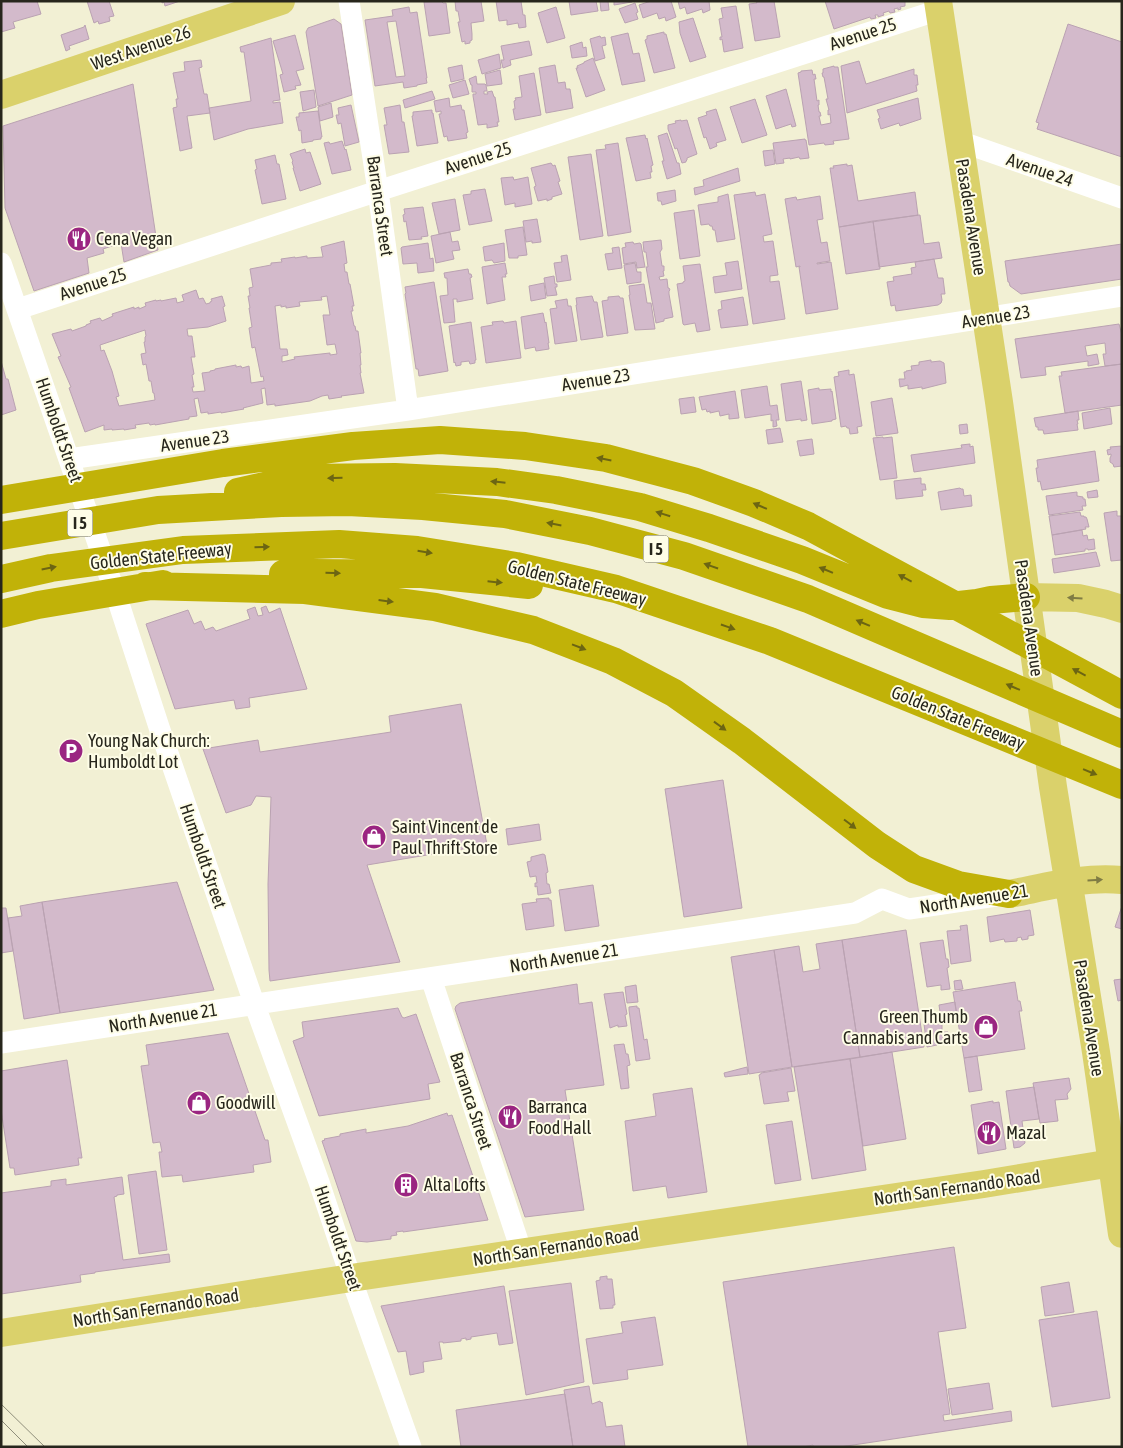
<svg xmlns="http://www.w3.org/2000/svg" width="1123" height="1448" font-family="'Asap Condensed',sans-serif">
	<rect width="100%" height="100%" fill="#f2f0d4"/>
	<path fill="#d3bacb" stroke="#baa2b2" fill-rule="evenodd" d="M1 1H37L41 14 13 22 15 28 1 32Z
		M87 1H109L114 16 109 17 110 21 99 24 98 21 94 23Z
		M162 1H180L165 6 164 2 162 3Z
		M441 1 443 3H446L450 33 429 36 424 2Z
		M455 1H481L484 21 471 23 472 34V40L470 41V43L465 44V41L462 42 458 22H460L458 11H456Z
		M496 1H521L523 15H525L526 27 519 28 518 23 507 25V20L499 21Z
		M569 1H596L598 11 571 15Z
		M600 1H608L609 10 601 11Z
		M614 1H632V2L614 5Z
		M651 1H671L676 17 666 21 665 17 659 19 657 13 643 18 639 5Z
		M678 1H709L710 10 703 13 702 9 687 14 685 7 680 9Z
		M756 1H774L780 37 755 41 749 4 757 3Z
		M825 1H905V6L900 7 901 9 898 10V8L894 9 895 12 890 13 889 11 883 13 884 15 878 17V15H875L876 18 871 19 870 17 834 29Z
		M635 3 638 12 636 13 638 19 625 23 619 9Z
		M736 6 743 48 724 52 722 39 720 40V37H722L719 19 723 18 721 8Z
		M409 7 410 13 417 12 427 78H426L427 83 417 85V86L404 88 403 82 375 86 365 20 393 16 392 10ZM396 21 405 76 396 77 387 22Z
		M556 7 565 38 547 43 538 13Z
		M693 18 706 57 690 62 680 33 679 22Z
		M334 19 341 24 352 95 318 106 306 32 308 28Z
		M1068 24 1122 42V157L1037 129 1039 123 1036 122Z
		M85 25 89 39 69 46 70 49 66 51 61 35 84 27Z
		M664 32V34H666L675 68 654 73 645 40 647 39V36Z
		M628 33 633 54 639 53 645 81 622 85 611 37Z
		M295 35 304 69 296 71 301 85 295 86 296 89 284 92 280 75 283 74 273 41Z
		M600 36 601 38 605 37 606 45 602 46 605 58 595 61 590 39Z
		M271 38 280 100 273 101V103L280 102 283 123 248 129 214 140 209 108 251 101 244 52H241L240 47Z
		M529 41 532 55 510 60 511 65 503 68 501 60H504L501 46Z
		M582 42 583 48 586 47 587 56 572 58 570 46Z
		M499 54 501 68 482 74 478 60Z
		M593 58 605 90 586 97 576 68H578L577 66 584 63V62Z
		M201 60 202 67 199 68 204 94H207L210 113 187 116 192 148 180 151 173 108 177 107 176 99H178L173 73 185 71 184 62Z
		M859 61 866 84 914 69V75H917L918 85H916L917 91 847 113 841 66Z
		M462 65 464 79 451 82 448 68Z
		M555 65 558 83 565 82 566 89H570L573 108 546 113 539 68Z
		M834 66V67H838L849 139 833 141 834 144 825 145 824 143 809 145 798 73 801 72V71L812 70 813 75 815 74 816 79H814L817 101 819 100V105H818L819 112H820L821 116H819L821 125 831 123 830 114 828 115V110H829L826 99H828L824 77H823L822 73H823V69Z
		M500 70 502 84 487 86 485 74Z
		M534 73 541 115 515 120 513 109H515L514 101 516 100 515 98 522 97 519 76Z
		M476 76 477 84H485L486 85 487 91H484V94H488L487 92 492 91 494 97H495L499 122H497L498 126 487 128V124L478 125 473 96V94H476V92H472V85H471L469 79Z
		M465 80 469 94 453 98 449 85Z
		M133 84 158 250 124 262 121 243 103 249 104 253 87 258 89 273 34 291 5 208 3 126Z
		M786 89 796 126 792 127 791 124 776 129 766 96Z
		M314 90 316 107 303 111 300 92Z
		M432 91 435 99 405 108 403 100Z
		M449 98 450 107 461 105 462 110H464L468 132 466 133 467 138 448 141 447 136 444 137 439 114H441V111L436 112 434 101Z
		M918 98 921 119 900 126 899 123 881 129 878 119 880 118 877 110Z
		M755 99 767 135 742 143 730 107Z
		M331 103 333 117 320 121 318 107Z
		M351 105 359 142 345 146 341 123 338 124 336 115H339L338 108Z
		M400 105 402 122H404L409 152 389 154 384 125H387L384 108Z
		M716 109 726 140 716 143 717 146 710 149 706 137 704 138 698 118 707 115 706 112Z
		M432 110V113H433L438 143 417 146 412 116H413V112Z
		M318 111 322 137H321V139L313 140V141L302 143 301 130 299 131 296 117H299V113Z
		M681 120V121L687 120 697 154 687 158V160L686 161V162L682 163 677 148 675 149 668 129V125L676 123 675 121Z
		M667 133 677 163H679L681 174 667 179 662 161H664L658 136Z
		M645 135 646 139 647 138 653 165 651 166 652 172H650L651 178 636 181 626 138Z
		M805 139V140H806L809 158 800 159 799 157 790 159V158L783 159 784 163 776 164 773 143Z
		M342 141 345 150 346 149 351 170 332 174 324 143 329 142 330 144Z
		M618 143 631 232 608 236 596 150 606 149 605 145Z
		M305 149 306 153 310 152 321 184 300 191 293 168H294L292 162 293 161 290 154Z
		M773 150 775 164 765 166 763 151Z
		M591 154 603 236 580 240 568 157Z
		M275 155 277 164H279L286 199 262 204 255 170 257 169 255 160Z
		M551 163 553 166 555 165 560 181 558 182 562 194 552 197V199L547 201V199L538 201 534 187 536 186 531 168Z
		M847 164V166L852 165 858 201 915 192 918 215 839 227 830 168H834L833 166Z
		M738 168 740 181 695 195 694 188 704 186 703 180Z
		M513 177 514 180 528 177 532 204 515 207V203L505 205 501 178Z
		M485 189 492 221 469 225 463 195 471 194V191Z
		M675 190 676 201 662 205 661 201H658L657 193Z
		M755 192 756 196 765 194 772 234 763 236 764 242 773 241 778 275 770 276V282L779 281 785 319 753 324 734 195Z
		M728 194 735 239 717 242 715 230H713L712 226H710L709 224 701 225 698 205 718 202V197Z
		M820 196 823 219 817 220 821 243 827 242 830 261 817 263V264L831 262 838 309 806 314 799 267H800V266L796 267 785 199 796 197 797 200Z
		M455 199 460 230 439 234 432 203Z
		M423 207 428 236 421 237 422 239 409 240 406 221 404 222 403 215 405 214 404 209Z
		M694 210 700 256 680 259 674 213Z
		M920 215 924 244 939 242 942 258 879 267 873 221Z
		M537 219 541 242 532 243V241L526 242 523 221Z
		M873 221 880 269 846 274 839 227Z
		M523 227 527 255 518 256V258H509L505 230Z
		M450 232 452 242 458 241 460 250 452 251 454 259 436 263 431 236Z
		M661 240 662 249 660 252 662 266H664V271H663L664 276 659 277 660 280 667 279 668 288H669L670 290 669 291V294L673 317 664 319V321L656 323 646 267H648L646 252H644L643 242Z
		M344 241 347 263 344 264 345 272H347L349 284H350L354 306H352L353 311H351L354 326H355L356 331H358L361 353H360L361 365H360L361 373H360L364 393 341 396 342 397 329 399 328 395 322 396 310 401 275 406V404L267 405 265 388 261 389 263 403 243 408 244 409 221 413V412L208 414V412L201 413 198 398 194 399 197 416 189 417V419L155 425V424L150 425 149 423 135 425 136 428 124 430V429L112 430V429L104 430V425L85 432 69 388 71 387 58 357 61 356 52 334 71 329 72 331 86 326V325L91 323 90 321 100 318 102 321 113 316 112 314 134 307V309L139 307V309L146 306 145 303 156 300V301L161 300V301L176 298 177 303 184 301 182 295 196 290 199 299 203 298 206 304 210 303V302L212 301 211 299 222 296 225 306 223 307 226 321 208 327 187 329 188 336H192L195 357H191L194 374 192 375 194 387H192L193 392 205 391 202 373 210 372V371L215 370V369L236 365V367L241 366 242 368 249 366 251 383 264 381 263 376 261 377 255 347 252 348 249 328 252 327 249 308H250L248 296H250L249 288 253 287 250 269 271 265V263L282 262 281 259 295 257V258L307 256V258L323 257 321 247ZM327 296 330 315H323L327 345 335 344 337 354 330 355V353L294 357 295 359 282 362V356L288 355 287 349H280L275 306 281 305V307L286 306V308L300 306 299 302 322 300 321 297ZM145 330 146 336 145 337V342H144L146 353 141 354 143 365 146 364 149 381H151L153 393H154L155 400 119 406 116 397 119 396 112 371 104 350 101 351 100 345Z
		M633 242 634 244 640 243 641 244 645 267 637 268 636 262 624 264 622 248 626 247 625 243Z
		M428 243 430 259 433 258 434 271 418 273 417 263 403 264 401 248 402 247Z
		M504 243 505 261 494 263 492 260 485 261 483 247Z
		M1122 244V279L1021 294 1010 286 1009 282H1008L1005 261Z
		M619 247 622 268 608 270 605 254 613 253 612 248Z
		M567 255 571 280 557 282 554 263 562 262 561 256Z
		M934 259 938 278H943L945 294H941L942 300 941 303 938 305 896 311 895 305 891 306 887 282 894 281 893 277 912 274 911 268 916 267 915 262Z
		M738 261 742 289 715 293 713 277 727 275 725 263Z
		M505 263 507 274H505L506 277H502L505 300 487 304 482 267Z
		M635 263 637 272H641V282L627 284 624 265Z
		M700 264 710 330 697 332 695 323 684 325 683 324 677 284 683 283V282L685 281 683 266Z
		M468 269 469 274H471L472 277 470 278 473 299 457 302V299H453L455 322 444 323 440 296 448 295 447 279V278H445L444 273Z
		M554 276 555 284H557V287H555L557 295 547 296 544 278Z
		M434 282 448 371 419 376 418 369H416L405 294 406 293 405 287Z
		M544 283 546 298 531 301 529 286Z
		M644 284 647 303H651L655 329 635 330 629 295H630L629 286Z
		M592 296 594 302H597L603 337 581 340 576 305H577L576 298Z
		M619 296 620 298H623L628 333 607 336 602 301 608 300V297Z
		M743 297 748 325 721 328 718 310 722 309 721 301Z
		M567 299 568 306H571L577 341 555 344 550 309 557 308 555 301Z
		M543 313 545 323 546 322 549 343H548L549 349 536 351 535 347 525 349 521 317Z
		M503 321 504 323 516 321 521 358 486 363 481 327 493 325 492 322Z
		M471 322 476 360H475V363L470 364 469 361 461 362V365L456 366 455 362 454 363 449 326Z
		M1119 324 1122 335V364L1105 366 1103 354H1106L1105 343 1085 346 1087 356 1097 354 1099 364 1088 366V361L1045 367 1046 375 1021 378 1015 339Z
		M931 360V362L940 361 944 363 946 383 922 389V387L908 389V385L900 387 899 379H905L904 372H906V371L912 370 911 366 919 365V362Z
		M1 361 6 379H8L16 410 1 415Z
		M1122 364V405L1065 413 1059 376H1062L1061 372Z
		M849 370V375L854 374 862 426 857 427 858 433 850 434 849 428H847L846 426 841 427 834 377 839 376 838 372Z
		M801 381 807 420 801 421V419L786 421 781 384Z
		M767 386 770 406 777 405 779 420H776L777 426 773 427V420L771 421V414L745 418 741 390Z
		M819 388V390L831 389V392L832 391 836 419 832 420V421L812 424 808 390Z
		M735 391 739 418 729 419V414L720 416 719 411 710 413V411L707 412 706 409 702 410 699 397Z
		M694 397 696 412 681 414 679 399Z
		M892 398 898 433 876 436 871 402Z
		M1110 408 1112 424 1084 429 1082 413Z
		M1078 411 1079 420H1077L1078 424H1077L1078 430 1044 434 1043 430H1038V427H1036L1034 418Z
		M967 424 968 433 960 434 959 425Z
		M780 428 783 442 768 444 766 430Z
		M883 437V438L892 437 897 478 880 480 873 438Z
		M812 439 814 454 800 456 797 441Z
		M970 444V447L973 446 975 463 914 472 911 455 962 448 961 445Z
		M1122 446V466L1114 467 1113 464 1110 462V458L1111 456V454L1108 455 1107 450 1111 449 1110 447Z
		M1095 451 1099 481 1042 490 1040 481 1038 482 1036 468H1038L1037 460Z
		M921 478V484H925L926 490H922L923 496 896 499 894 481Z
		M960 488 961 489H963L964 496 971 495 972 506 941 510 938 492Z
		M1097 490 1098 497 1088 498 1087 492Z
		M1077 492V496L1083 497V499H1085L1086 506H1082L1083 510 1049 515 1046 496Z
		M1117 511V516H1122V560L1111 561 1104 513Z
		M1080 512 1081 516H1084V517H1086L1087 519 1089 527H1085L1086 529 1052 535 1049 516Z
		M1082 530 1083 536 1087 535 1088 540 1094 539 1095 549 1088 550V549H1085V551L1055 555 1052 535Z
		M1096 552 1100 566 1054 573 1052 559Z
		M266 606 269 613 280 608 307 689 249 698 250 707 236 709 234 700 175 709 146 624 188 610 194 624 201 621 205 630 213 627 216 631 250 619 247 610 255 607 258 616 263 615 261 608Z
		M461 704 487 845 367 865 400 962 270 981 269 970 268 884 271 797 256 796 251 805 226 813 203 749 258 740 260 752 391 732 389 716Z
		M723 780 742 908 684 917 665 789Z
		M539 824 541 840 508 845 506 829Z
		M543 854 545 855 548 872 546 873 547 884H549L551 893 538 895 537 886 535 887V883H537L536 876 530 877 527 862 531 861V857Z
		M177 882 214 990 60 1013 42 902Z
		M593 885 599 926 565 931 559 890Z
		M549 898V900H551L554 926 526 930 522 904 537 902 536 899Z
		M42 902 60 1013 24 1019 8 918 22 916 20 906Z
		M1122 906V929L1115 927Z
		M1 908H6L13 951 1 953Z
		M1030 910 1034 935 1028 936V939L1022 940 1021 937 1017 938V941L1005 942 1004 939 990 942 987 917Z
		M967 925 971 961 951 964 947 931 961 930 960 926Z
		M906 930 924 1047 860 1057 842 940Z
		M842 940 860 1057 792 1067 774 950 799 946 803 972 820 969 816 944Z
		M943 940 946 959H948L949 967 947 968 950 989 941 990V985L927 987 920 943Z
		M774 950 792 1067 749 1074 731 957Z
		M1122 979V1000L1118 1001 1114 980Z
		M961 980 963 989 955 990 954 981Z
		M1015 982 1018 1001H1020L1022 1011H1019L1025 1049 964 1058 953 992Z
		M577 984 579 1004 592 1002 604 1085 565 1090 584 1210 525 1217 455 1009 456 1006 460 1003Z
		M636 985 638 1002 627 1003 625 987Z
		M623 992 627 1014 625 1015 627 1026 618 1027V1025L610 1028 604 994Z
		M955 1002 957 1017 941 1019 939 1005Z
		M637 1006V1008H639L644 1040 647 1039 650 1059 636 1061 629 1010V1007Z
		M398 1008 402 1017 404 1018 416 1014 440 1082 428 1084 430 1099 319 1116 293 1041 304 1037 302 1022Z
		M942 1023V1032H948L949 1043H937V1045L927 1047 924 1024Z
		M228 1033 265 1140H268L271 1162 253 1165 254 1172 183 1182 182 1175 162 1177 159 1152H162L160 1142 153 1143 141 1066 149 1065 146 1045Z
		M624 1044 626 1054H628L630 1065 627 1066 629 1088 621 1089 614 1045Z
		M892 1052 906 1139 863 1146 850 1059Z
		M977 1056 982 1090 969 1092 964 1058Z
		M850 1059 866 1170 812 1179 794 1067Z
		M67 1060 82 1158H78L79 1165 15 1175 14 1168H10L1 1110V1071Z
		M747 1067 748 1074 725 1077 724 1073Z
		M791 1068 795 1091 787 1092 789 1101 764 1104 759 1075 761 1074V1073Z
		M1069 1078 1071 1089 1067 1094 1068 1099 1055 1100 1058 1121 1040 1123 1033 1083Z
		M1034 1087 1039 1119 1022 1121 1025 1143 1020 1147 1014 1148 1006 1091Z
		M692 1088 707 1192 668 1198 666 1186 633 1191 625 1121 656 1116 653 1094Z
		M993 1101V1103L999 1102 1006 1149 978 1154 971 1105Z
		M447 1113 448 1116 452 1115 488 1220 403 1232V1231L396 1232 397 1235 391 1236V1239L367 1242 356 1241 322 1141 325 1140 324 1139 340 1136V1134L366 1129V1133L408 1126Z
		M792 1121 801 1180 775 1184 766 1125Z
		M156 1171 167 1250 139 1254 128 1175Z
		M122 1177 124 1194 117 1195V1196L114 1197 123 1260 169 1254 170 1262 95 1272V1273L80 1275 81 1282 1 1294V1193L51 1186V1181L66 1179V1185Z
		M954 1247 966 1328 938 1332 950 1414 943 1415 944 1421 1011 1411 1012 1421 840 1447H813V1445L803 1447H748L723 1282Z
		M607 1276V1279H612L615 1305H613V1308L600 1309 596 1281 600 1280V1277Z
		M1069 1282 1074 1312 1045 1316 1041 1287Z
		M571 1283 584 1382 526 1395 509 1291Z
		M504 1286 513 1343 499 1345 497 1333 471 1337V1339L466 1340V1338L461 1339V1341L443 1343V1342H439L442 1359 423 1362 424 1372 410 1375 406 1351 398 1352 381 1306Z
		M1097 1311 1110 1398 1052 1407 1039 1320Z
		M655 1317 663 1365 627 1370 628 1379 593 1384 586 1339 623 1333 621 1322Z
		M989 1383 993 1409 952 1415 948 1389Z
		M589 1386 592 1404 600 1401 601 1403 602 1402 606 1427 622 1425 625 1447H573L564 1390Z
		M565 1394 573 1447H461L456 1410Z"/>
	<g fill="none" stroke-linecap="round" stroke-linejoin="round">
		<path stroke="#fff" stroke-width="21" d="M349 1 378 191 408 410
			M959 141 1122 198
			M1 263 120 607 159 727 254 1003 319 1182 351 1278 411 1447
			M18 309 378 191 939 10
			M69 459 408 410 1122 296
			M431 978 522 1253
			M1 1043 855 913 882 899 909 909 996 896"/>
		<path stroke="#dad16b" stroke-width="28" d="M938 1 999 402 1053 787 1096 1052 1122 1234
			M1 95 281 1
			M1026 597 1078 598 1106 604 1122 609
			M1009 894C1046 887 1084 876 1122 880
			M1 1333 351 1278 984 1184 1112 1163"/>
		<path stroke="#c1b208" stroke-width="28" d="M238 492 300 478 395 477 497 482 556 490 640 507 709 528 802 560 888 595 923 604 950 606 977 603 991 600 1026 597
			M1 500 223 463 353 446 440 440 525 446 606 458 693 481 754 503 808 526 1122 695
			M1 536 158 510 281 503 348 502 423 506 505 514 590 531 684 556 808 599 1122 734
			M283 574 314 573 422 574 529 585
			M1 579 51 568 183 550 339 544 417 550 516 566 616 589 770 641 1122 785
			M145 586 305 590 435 607 533 630 613 661 674 693 742 741 877 845 914 869 958 885 1009 894
			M1 614 38 605 163 584"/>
		<path stroke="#8f8e7a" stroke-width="1" d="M1 1404 45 1447
			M1 1420 28 1447"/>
	</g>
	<defs><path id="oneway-solid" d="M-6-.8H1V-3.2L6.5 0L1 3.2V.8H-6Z" transform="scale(1.25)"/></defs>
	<g fill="#6c6513">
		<use href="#oneway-solid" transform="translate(604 459) rotate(-169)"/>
		<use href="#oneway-solid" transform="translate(335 478) rotate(179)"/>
		<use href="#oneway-solid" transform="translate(498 482) rotate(-174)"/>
		<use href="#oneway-solid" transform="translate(760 506) rotate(-157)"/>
		<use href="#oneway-solid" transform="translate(663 514) rotate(-163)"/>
		<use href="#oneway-solid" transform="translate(554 524) rotate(-169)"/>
		<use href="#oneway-solid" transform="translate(262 547) rotate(-2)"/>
		<use href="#oneway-solid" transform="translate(425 552) rotate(9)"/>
		<use href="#oneway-solid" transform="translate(711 566) rotate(-161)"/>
		<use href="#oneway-solid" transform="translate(49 568) rotate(-11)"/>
		<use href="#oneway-solid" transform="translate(826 570) rotate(-158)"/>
		<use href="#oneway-solid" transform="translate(333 573) rotate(1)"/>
		<use href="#oneway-solid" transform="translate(905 578) rotate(-152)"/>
		<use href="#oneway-solid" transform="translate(495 582) rotate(6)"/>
		<use href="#oneway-solid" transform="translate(386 601) rotate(7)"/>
		<use href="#oneway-solid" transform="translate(863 623) rotate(-157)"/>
		<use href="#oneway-solid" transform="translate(728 627) rotate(19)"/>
		<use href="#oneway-solid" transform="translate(579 647) rotate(21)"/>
		<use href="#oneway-solid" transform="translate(1079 672) rotate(-152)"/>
		<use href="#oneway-solid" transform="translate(1013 687) rotate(-157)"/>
		<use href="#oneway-solid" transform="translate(720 726) rotate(36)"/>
		<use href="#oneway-solid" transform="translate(1090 772) rotate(22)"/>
		<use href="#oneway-solid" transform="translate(850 824) rotate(37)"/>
	</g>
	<g fill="#807c44">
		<use href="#oneway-solid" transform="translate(1075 598) rotate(-176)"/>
		<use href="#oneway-solid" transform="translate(1095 880) rotate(-3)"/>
	</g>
	<defs>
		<symbol id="restaurant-disc" viewBox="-11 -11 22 22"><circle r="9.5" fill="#9a2581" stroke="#fefde7"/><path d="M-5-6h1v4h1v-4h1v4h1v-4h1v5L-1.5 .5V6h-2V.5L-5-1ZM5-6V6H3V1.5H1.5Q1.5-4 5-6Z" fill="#fff"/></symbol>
		<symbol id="parking-disc" viewBox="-11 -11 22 22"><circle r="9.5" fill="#9a2581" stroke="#fefde7"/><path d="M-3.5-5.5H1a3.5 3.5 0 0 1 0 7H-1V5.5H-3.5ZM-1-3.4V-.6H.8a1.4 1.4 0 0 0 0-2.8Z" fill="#fff"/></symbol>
		<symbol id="shop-disc" viewBox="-11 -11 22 22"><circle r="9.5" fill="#9a2581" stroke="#fefde7"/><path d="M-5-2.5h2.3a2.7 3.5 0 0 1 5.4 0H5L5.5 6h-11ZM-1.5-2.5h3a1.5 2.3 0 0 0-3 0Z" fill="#fff"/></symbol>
		<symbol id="building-disc" viewBox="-11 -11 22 22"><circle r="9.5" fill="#9a2581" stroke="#fefde7"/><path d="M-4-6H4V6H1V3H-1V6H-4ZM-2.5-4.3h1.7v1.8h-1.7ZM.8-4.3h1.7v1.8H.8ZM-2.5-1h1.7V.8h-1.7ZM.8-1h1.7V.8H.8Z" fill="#fff"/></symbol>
	</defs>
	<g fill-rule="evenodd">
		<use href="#restaurant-disc" x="65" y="225" width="28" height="28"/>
		<use href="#parking-disc" x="57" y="737" width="28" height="28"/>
		<use href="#shop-disc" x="360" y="823" width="28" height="28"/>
		<use href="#shop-disc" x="972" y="1013" width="28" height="28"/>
		<use href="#shop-disc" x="185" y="1089" width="28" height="28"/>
		<use href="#restaurant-disc" x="496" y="1103" width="28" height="28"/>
		<use href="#restaurant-disc" x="975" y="1119" width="28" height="28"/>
		<use href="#building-disc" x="392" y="1171" width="28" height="28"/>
	</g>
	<g text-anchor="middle" stroke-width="4" stroke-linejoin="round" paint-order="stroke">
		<g fill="#fefde7" stroke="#686659" stroke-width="1">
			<rect x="67.5" y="509.5" width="25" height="27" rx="4"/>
			<rect x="643.5" y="535.5" width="25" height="27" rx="4"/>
		</g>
		<g font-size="16" font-weight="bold" fill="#27261c">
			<text x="80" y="529">I 5</text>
			<text x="656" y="555">I 5</text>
		</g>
		<g font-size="18" fill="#27261c" stroke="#fefde7">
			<text transform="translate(863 34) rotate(-18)" y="6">Avenue 25</text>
			<text transform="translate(141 48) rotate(-19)" y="6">West Avenue 26</text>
			<text transform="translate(478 158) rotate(-18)" y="6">Avenue 25</text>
			<text transform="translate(1040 170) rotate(19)" y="6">Avenue 24</text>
			<text transform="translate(380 206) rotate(82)" y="6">Barranca Street</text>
			<text transform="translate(971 217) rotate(81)" y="6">Pasadena Avenue</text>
			<text transform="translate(93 284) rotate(-18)" y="6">Avenue 25</text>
			<text transform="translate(996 317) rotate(-9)" y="6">Avenue 23</text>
			<text transform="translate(596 380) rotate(-9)" y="6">Avenue 23</text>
			<text transform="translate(59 430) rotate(71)" y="6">Humboldt Street</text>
			<text transform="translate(195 441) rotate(-8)" y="6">Avenue 23</text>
			<text transform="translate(161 556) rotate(-6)" y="6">Golden State Freeway</text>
			<text transform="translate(577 583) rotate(14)" y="6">Golden State Freeway</text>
			<text transform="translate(1029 618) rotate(82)" y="6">Pasadena Avenue</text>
			<text transform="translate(958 718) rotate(22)" y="6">Golden State Freeway</text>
			<text transform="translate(203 856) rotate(71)" y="6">Humboldt Street</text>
			<text transform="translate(974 899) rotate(-9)" y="6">North Avenue 21</text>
			<text transform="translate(564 958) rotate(-9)" y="6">North Avenue 21</text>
			<text transform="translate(163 1018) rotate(-9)" y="6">North Avenue 21</text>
			<text transform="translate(1089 1018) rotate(81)" y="6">Pasadena Avenue</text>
			<text transform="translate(471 1101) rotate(72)" y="6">Barranca Street</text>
			<text transform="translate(957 1188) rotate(-8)" y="6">North San Fernando Road</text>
			<text transform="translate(338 1238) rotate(71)" y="6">Humboldt Street</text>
			<text transform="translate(556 1247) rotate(-9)" y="6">North San Fernando Road</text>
			<text transform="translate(156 1308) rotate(-9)" y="6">North San Fernando Road</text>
		</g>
		<g font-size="18" fill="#27261c" stroke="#fefde7" text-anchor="start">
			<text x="96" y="245">Cena Vegan</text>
			<text x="88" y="747">Young Nak Church:<tspan x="88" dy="21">Humboldt Lot</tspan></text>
			<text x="392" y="833">Saint Vincent de<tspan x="392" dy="21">Paul Thrift Store</tspan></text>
			<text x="968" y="1023" text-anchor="end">Green Thumb<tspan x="968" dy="21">Cannabis and Carts</tspan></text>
			<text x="216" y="1109">Goodwill</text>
			<text x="528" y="1113">Barranca<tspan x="528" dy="21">Food Hall</tspan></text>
			<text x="1006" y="1139">Mazal</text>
			<text x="424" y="1191">Alta Lofts</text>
		</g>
	</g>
	<rect width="1123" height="1448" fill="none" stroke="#27261c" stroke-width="5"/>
</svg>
